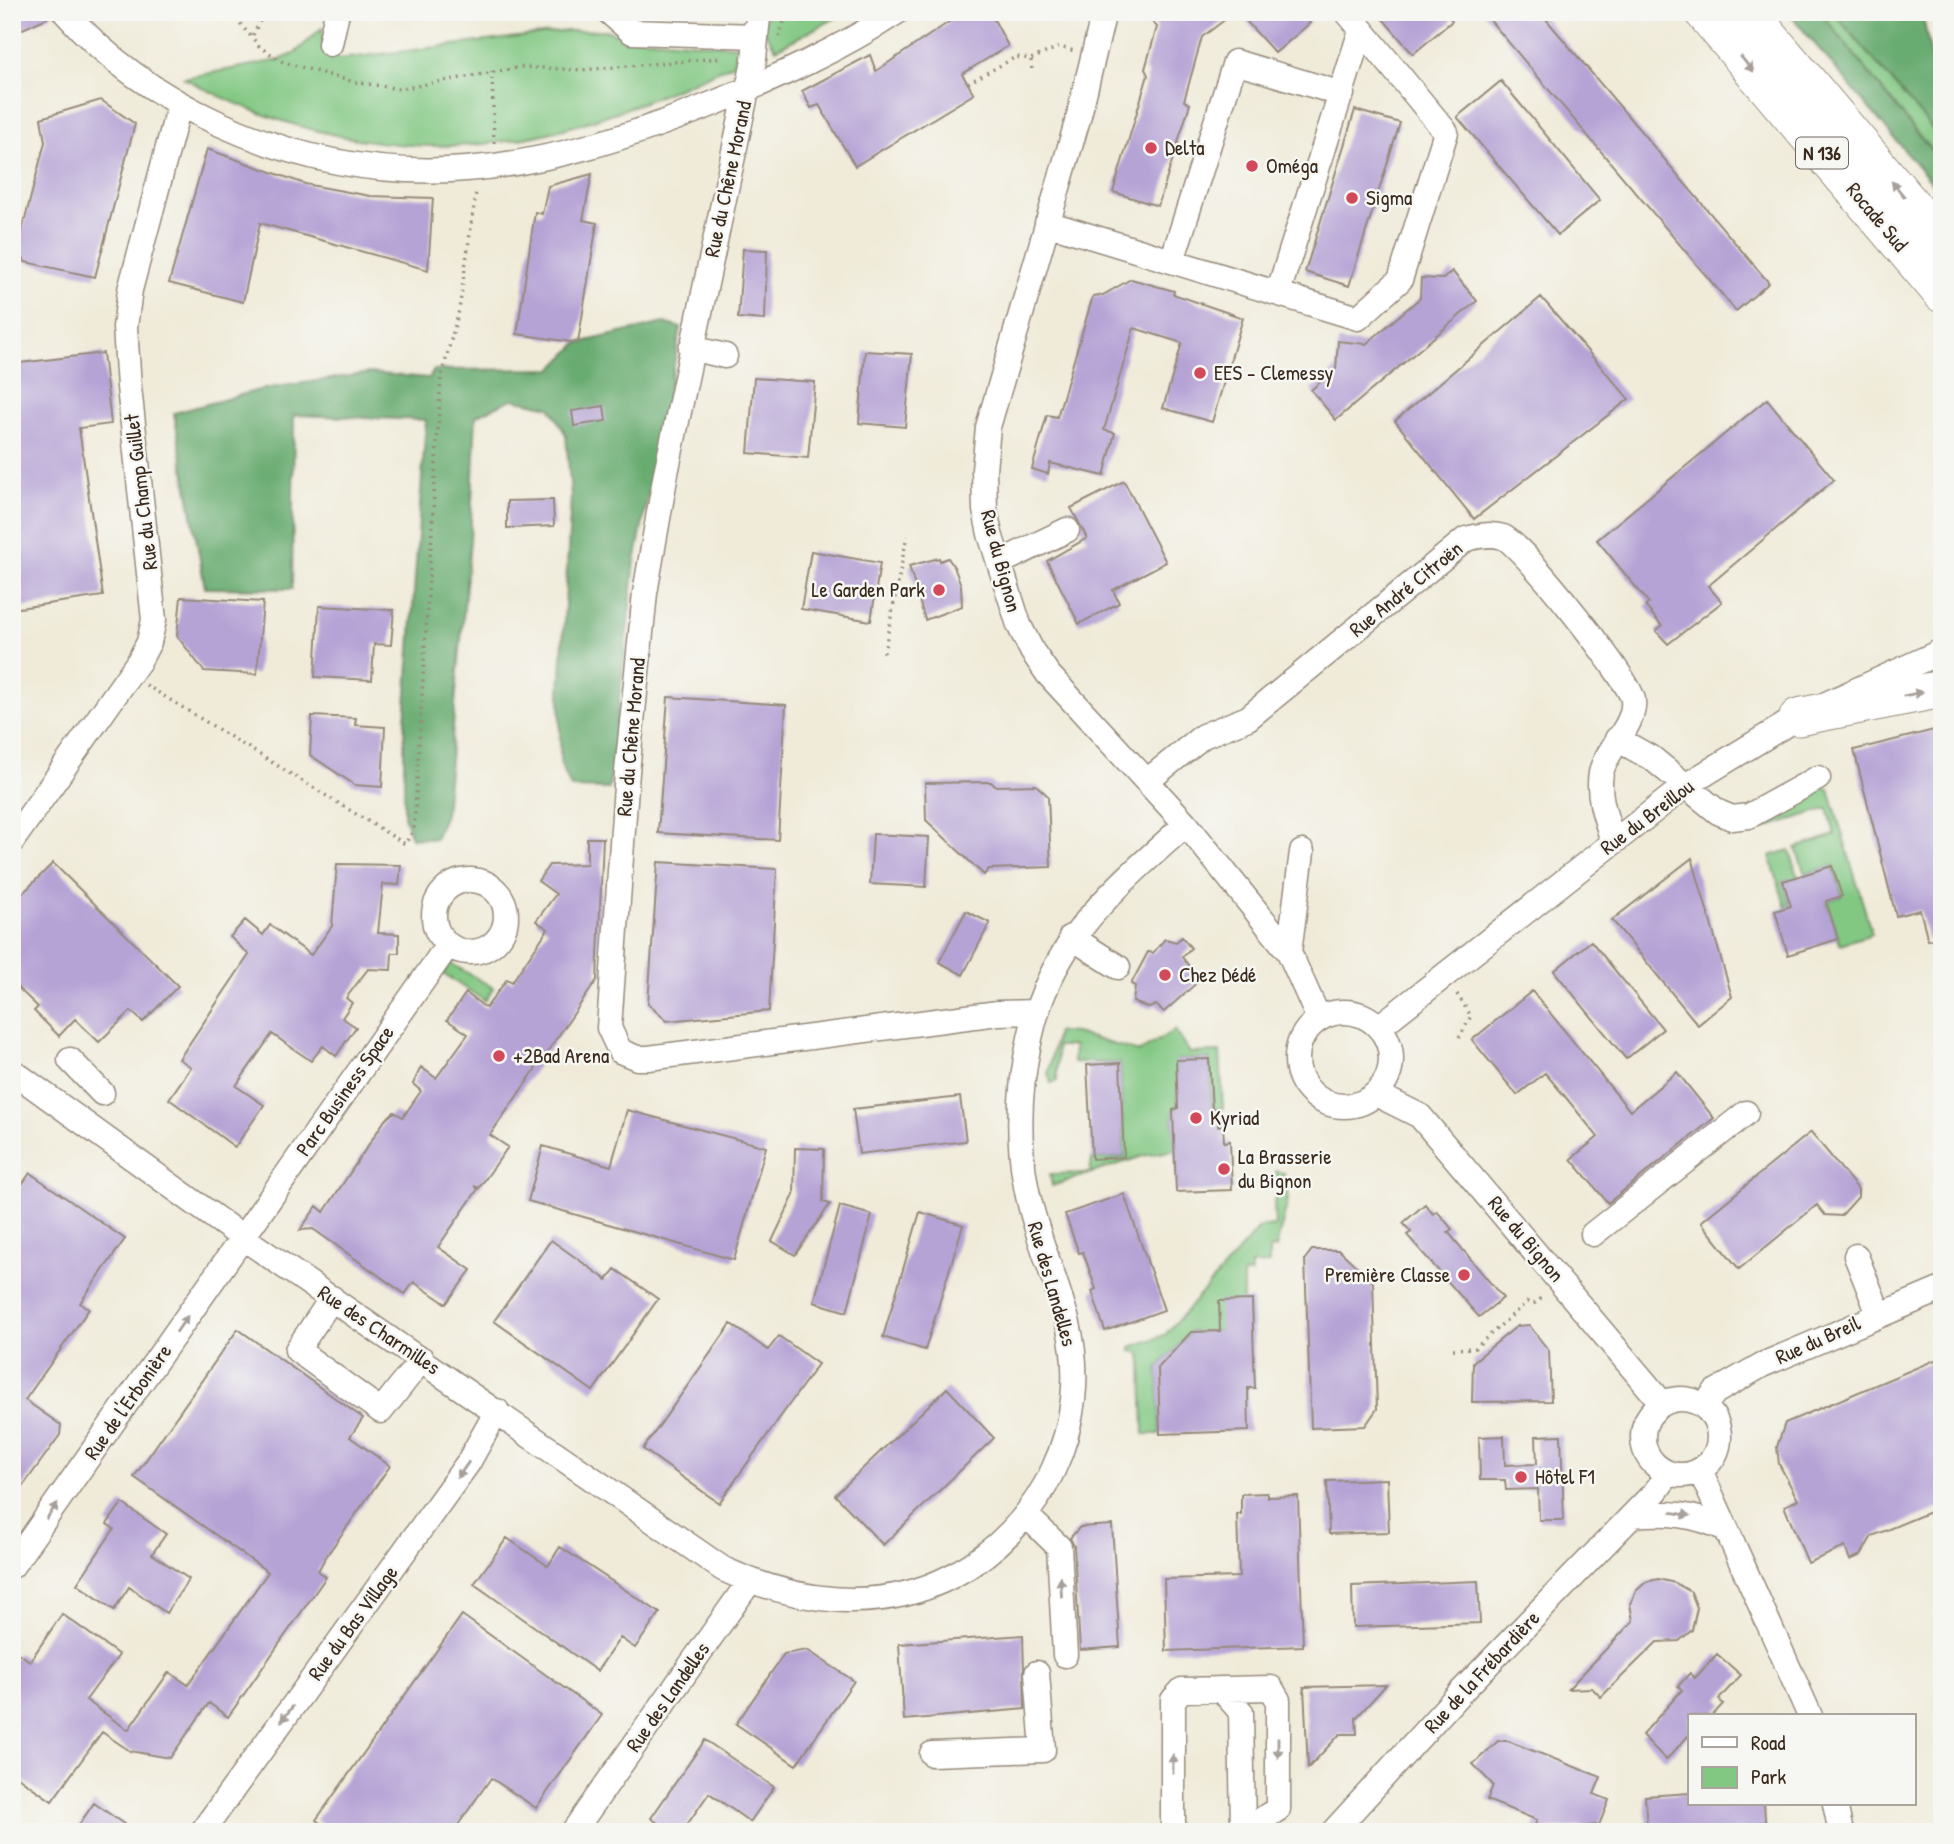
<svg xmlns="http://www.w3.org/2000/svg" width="1954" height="1844" font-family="'Patrick Hand',sans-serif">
	<rect width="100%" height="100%" fill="#f6f6f2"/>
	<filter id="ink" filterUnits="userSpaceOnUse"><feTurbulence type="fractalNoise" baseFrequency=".0143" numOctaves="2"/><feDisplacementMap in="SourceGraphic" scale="14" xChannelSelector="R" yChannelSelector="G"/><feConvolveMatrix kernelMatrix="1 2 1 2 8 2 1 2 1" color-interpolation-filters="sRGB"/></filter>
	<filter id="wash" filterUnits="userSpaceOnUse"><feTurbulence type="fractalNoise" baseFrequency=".00686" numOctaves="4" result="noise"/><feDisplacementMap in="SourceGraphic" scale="28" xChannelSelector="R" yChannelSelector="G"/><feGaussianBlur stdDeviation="1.57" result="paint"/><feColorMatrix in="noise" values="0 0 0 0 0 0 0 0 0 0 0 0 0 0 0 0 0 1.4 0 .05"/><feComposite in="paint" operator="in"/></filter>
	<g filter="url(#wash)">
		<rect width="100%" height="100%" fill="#f0ebd9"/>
		<path fill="#82c883" stroke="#5e7950" stroke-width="2" d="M766 12H847L776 49 764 30Z
			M1820 12 1837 16 1935 132 1942 141V164Z
			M322 28 324 52 340 59 567 31 606 30 624 37 740 46 732 65C672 91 612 117 548 133 425 163 294 139 184 78L279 60 294 54Z
			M1824 787 1829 789 1872 934 1840 944 1826 901 1842 896 1833 866 1805 874 1796 848 1835 835 1828 808 1765 828 1767 819Z
			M1790 850 1798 877 1783 881 1791 906 1786 908 1770 856Z
			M450 963 494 988 485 1001 443 974Z
			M1175 1030 1190 1053 1220 1052 1223 1109H1212L1209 1059 1177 1060 1178 1108 1173 1110 1175 1150 1143 1156 1052 1186 1050 1174 1090 1173 1092 1159 1124 1157 1120 1063 1073 1062 1074 1046H1057V1081L1051 1083 1048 1073 1057 1032 1075 1033 1139 1052Z
			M1276 1171 1284 1173 1288 1200 1276 1248 1269 1249V1264L1251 1265V1273L1243 1274V1300L1220 1331 1191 1332 1158 1368 1160 1434H1144L1142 1360 1140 1352 1131 1351V1347L1165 1335 1260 1227 1275 1226 1274 1199 1280 1197Z"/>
		<path fill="#69ac71" stroke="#526b48" stroke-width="2" d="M1788 12H1820L1942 164V195Z
			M1833 12H1922L1942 110V128L1935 132Z
			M664 323 681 328 635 562 609 789 571 788 560 762V693L571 496 566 435 550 407 512 399 476 416 470 542 445 814 435 839 411 838 404 816V735L426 420 294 415 292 589 205 588 174 413 263 389 370 373 429 378 434 370 552 369 578 343Z"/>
		<g id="blocks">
			<path fill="#b5a3d5" d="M12 12H51V16L12 34Z
				M944 12H990L1008 46 962 74 974 94 855 166 819 105 811 108 802 91 870 55 876 71 949 22Z
				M1159 12H1235L1202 37 1184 101 1190 104 1158 206 1113 192 1148 75 1145 69 1157 27 1151 20Z
				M1238 12H1300L1310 23 1275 53Z
				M1377 12H1445L1452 21 1413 54Z
				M1483 12H1540L1769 283 1736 311Z
				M1501 81 1600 200 1558 235 1457 117Z
				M101 100 135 124 95 277 25 262 18 246 45 142 41 118Z
				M1355 110 1400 123 1349 286 1305 272Z
				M207 149 305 184 370 196 433 198 428 270 260 223 243 302 169 283Z
				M592 174 583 220 597 223 578 343 517 334 535 212 542 214 548 186Z
				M743 249 767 250 765 320 738 318Z
				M1452 271 1477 301 1336 420 1311 390 1336 369 1338 341 1366 344 1420 298 1421 278 1443 279Z
				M1131 279 1174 291 1173 294 1243 318 1212 422 1163 408 1182 343 1134 328 1104 430 1115 433 1104 476 1050 463 1048 474 1032 469 1047 415 1057 417 1093 296 1103 295Z
				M1541 297 1629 399 1474 519 1395 421Z
				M865 351 912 354 905 427 859 423Z
				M103 353 111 424 79 428 103 596 12 609V364Z
				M754 378 815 382 808 458 748 453Z
				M1767 399 1834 480 1708 586 1722 602 1668 644 1656 631 1662 626 1645 606 1649 603 1597 540Z
				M604 406 606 421 574 426 572 411Z
				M1124 481 1166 562 1113 590 1119 603 1079 624 1047 561 1087 538 1071 508Z
				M553 500 554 526 507 528V501Z
				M811 551 880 563 871 621 801 609Z
				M939 558 940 561 948 558 954 567 961 585 962 606 925 620 909 566Z
				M181 597 263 602 257 674 204 671 177 636Z
				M319 606 394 610 391 645 374 644 372 680 315 677Z
				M668 697 786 705 778 840 658 833Z
				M312 716 356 718 355 725 385 727 382 787 355 785 310 755Z
				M1942 728V937L1928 940 1920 910 1896 916 1854 750Z
				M991 782 995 786 1036 785 1048 796 1051 867 989 869 984 875 926 820 925 783Z
				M873 834 929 837 926 887 870 884Z
				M587 838H603L597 980 490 1135 508 1147 479 1188 474 1186 478 1189 438 1247 471 1270 446 1304 414 1282 405 1294 313 1229 300 1230 317 1206 324 1212 385 1120 394 1112 403 1117 421 1091 413 1084 421 1067 436 1078 468 1034 447 1020 466 993 486 1008 507 979 512 982 548 929 536 921 556 894 538 881 549 865 587 864Z
				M1692 858 1732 997 1698 1025 1612 920Z
				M658 862 777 869 769 1011 667 1021 648 1004Z
				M53 863 178 986 143 1022 131 1011 99 1042 75 1019 59 1036 34 1011 38 1007 12 982V918L18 912 12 904Z
				M337 864 401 865 399 885 383 884 378 933 399 934V953H392L391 970 368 969 346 998 352 1003 342 1018 356 1027 336 1056 323 1046 311 1061 272 1034 236 1086 264 1105 235 1147 169 1099 191 1067 179 1059 249 955 230 937 245 920 263 935 270 925 311 955 332 926Z
				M1832 866 1842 896 1826 901 1838 939 1788 955 1775 911 1791 906 1783 881Z
				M966 911 990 923 963 975 939 962Z
				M1182 937 1191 948 1182 957 1200 980 1164 1012 1156 1005 1149 1008 1133 1002 1135 986 1131 984 1148 952 1153 953 1165 939 1176 942Z
				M1591 941 1663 1029 1626 1059 1554 971Z
				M1532 991 1630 1111 1677 1072 1714 1118 1608 1203 1571 1159 1598 1137 1563 1094 1545 1073 1517 1095 1472 1040Z
				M1209 1059 1212 1109 1217 1108 1218 1126 1223 1125 1224 1142 1230 1141 1232 1190 1176 1192 1173 1110 1178 1108 1176 1060Z
				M1120 1063 1124 1157 1092 1159 1087 1065Z
				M960 1097 966 1141 859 1154 853 1109Z
				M627 1110 766 1147 734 1260 528 1201 543 1146 611 1166Z
				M1811 1132 1858 1189V1197L1841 1216 1825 1215 1817 1205 1739 1269 1701 1222Z
				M795 1148 824 1149 823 1202 830 1204 795 1255 772 1241 794 1195Z
				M30 1173 125 1239 80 1303 89 1309 25 1400 61 1425 60 1435 12 1501V1199Z
				M1124 1194 1164 1310 1105 1331 1092 1291 1096 1289 1083 1252 1079 1253 1065 1214Z
				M1425 1204 1433 1214 1437 1211 1452 1229 1448 1232 1503 1298 1479 1317 1407 1235 1411 1232 1403 1223Z
				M840 1206 872 1215 847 1312 814 1302Z
				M920 1212 963 1225 925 1350 883 1337Z
				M551 1240 607 1280 615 1269 658 1299 593 1391 494 1321Z
				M1312 1250H1339L1373 1282 1377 1409 1365 1426 1311 1428 1305 1259Z
				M1252 1300 1255 1388H1248L1249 1431 1160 1434 1158 1368 1191 1332 1220 1331 1219 1301Z
				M731 1324 768 1350 779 1336 818 1364 719 1503 643 1449Z
				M1529 1325 1549 1351 1551 1401 1472 1402 1473 1362 1517 1326Z
				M238 1329 363 1418 350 1437 390 1466 325 1558 318 1571 326 1577 228 1717 209 1703 170 1758 130 1751 102 1732 52 1801 12 1773V1661L18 1653 30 1661 62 1614 119 1655 86 1700 128 1730 169 1672 188 1685 268 1572 134 1477Z
				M1942 1357V1507L1872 1536 1861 1555 1850 1560 1845 1547 1808 1563 1784 1506 1798 1500 1779 1464 1777 1447 1785 1423Z
				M947 1388 994 1438 883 1545 835 1495Z
				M1561 1435 1564 1520H1539L1538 1489 1506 1490 1505 1480H1480L1479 1437 1504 1436 1505 1465 1537 1464 1536 1436Z
				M1387 1479 1389 1532 1329 1534 1327 1481Z
				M1267 1493V1497L1298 1496 1303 1646 1166 1651 1164 1579 1239 1577 1237 1514H1241V1494Z
				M122 1503 166 1534 152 1554 189 1579 166 1613 129 1587 114 1610 77 1584 114 1529 107 1524Z
				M1112 1525 1120 1647 1080 1650 1074 1546 1070 1538 1080 1527Z
				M507 1538 548 1566 560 1547 660 1613 635 1648 620 1638 597 1671 474 1584Z
				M1658 1579 1675 1583 1691 1592 1697 1608 1692 1630 1679 1641 1657 1642 1601 1697 1592 1688 1568 1689 1633 1621 1630 1604 1636 1591 1646 1582Z
				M1478 1581 1480 1623 1353 1627 1352 1586Z
				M462 1615 602 1715 536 1808 491 1778 453 1832H333L316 1820Z
				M1023 1635 1025 1709 904 1720 899 1644Z
				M807 1650 854 1681 796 1765 736 1724 784 1654Z
				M1717 1654 1741 1675 1719 1699 1723 1704 1712 1716H1690V1734L1666 1760 1642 1735 1682 1690 1678 1686 1690 1673 1695 1678Z
				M1386 1685 1356 1718 1357 1734H1340L1308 1768 1304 1687Z
				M705 1740 774 1787 750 1822 709 1793 682 1832H670L651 1818Z
				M1498 1741H1508L1601 1777 1594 1794 1609 1800 1599 1825 1533 1831 1537 1820 1487 1800 1493 1785 1473 1764Z
				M1690 1793V1804H1764L1766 1832H1647L1645 1796Z
				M94 1803 135 1832H74Z"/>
		</g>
	</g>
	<g filter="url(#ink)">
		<use href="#blocks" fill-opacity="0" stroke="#968a7c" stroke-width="2"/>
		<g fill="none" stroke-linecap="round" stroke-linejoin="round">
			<defs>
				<path id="minor" d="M65 12C107 60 161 97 218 123 391 203 542 172 712 104 776 78 839 50 897 12
					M609 12 632 32 755 36
					M759 12C754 42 757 60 747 90L666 473 645 593 627 772 609 1028 620 1051 637 1058H648L998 1013 1036 1012
					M1104 12 1078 119 988 427 984 470 985 510 990 534 1019 625 1032 651 1048 674 1186 824 1289 952 1319 1019
					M330 44 337 12
					M1047 223 1358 318 1400 280 1446 132 1347 12
					M1172 261 1235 62 1342 94
					M1278 293 1361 30
					M691 348 725 356
					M999 563 1067 530
					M1617 739 1653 759 1718 812 1732 818 1749 816 1818 778
					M1147 781 1203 736 1248 718 1466 539C1478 536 1491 533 1503 537 1523 545 1630 680 1633 700 1636 726 1606 748 1601 773 1597 796 1606 819 1613 841
					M12 841 139 661 149 642 154 620 129 387 125 327 130 290 179 106
					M434 916a36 36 0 1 1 72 0a36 36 0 1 1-72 0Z
					M1071 937 1118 967
					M1289 952 1302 852
					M1297 1059a47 47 0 1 1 94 0a47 47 0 1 1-94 0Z
					M1379 1027 1685 786 1798 717 1942 651
					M70 1060 102 1093
					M12 1071 242 1237 723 1569C795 1602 878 1615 952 1576 1042 1529 1093 1424 1068 1324 1056 1278 1035 1234 1026 1186 1017 1137 1019 1087 1030 1038 1051 938 1115 889 1186 824
					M1376 1094 1420 1116 1662 1403
					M1593 1234 1746 1113
					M1856 1256 1879 1314
					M332 1298 297 1350 381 1411 422 1359
					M1643 1437a38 38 0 1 1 76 0a38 38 0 1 1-76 0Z
					M1704 1406 1715 1392 1762 1365 1942 1289
					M1700 1470 1810 1716
					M1026 1515 1059 1547 1065 1655
					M1633 1515C1668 1512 1694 1514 1726 1529
					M12 1566 448 945
					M1221 1689 1241 1712 1243 1831
					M932 1754 1043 1750 1037 1673
					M1835 1804 1841 1832
					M202 1832 468 1463 497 1411
					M573 1832 750 1581
					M1173 1832V1700L1182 1690 1271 1688 1278 1700V1809L1242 1832
					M1333 1832 1458 1695 1656 1491 1669 1473"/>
				<path id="highway" d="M1703 12 1942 294
					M1749 12 1942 241
					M1798 717 1942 689"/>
			</defs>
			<use href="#minor" stroke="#968a7c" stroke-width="27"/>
			<use href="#highway" stroke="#968a7c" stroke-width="39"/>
			<path stroke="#968a7c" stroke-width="3.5" stroke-dasharray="2 5" stroke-linecap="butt" d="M223 12 237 20 260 47 283 62 354 82 400 89 522 67 582 70 720 58
				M253 35 264 12
				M779 37 787 12
				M1031 60 1032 72
				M492 71 494 145
				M968 83 1016 57 1031 59 1059 47 1075 51
				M884 653 907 536
				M146 685 405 844 414 829 441 378 459 310 476 192
				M1457 994 1471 1016 1458 1040
				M1453 1349 1475 1348 1527 1302 1535 1303 1544 1296"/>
			<use href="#minor" stroke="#fff" stroke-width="24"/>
			<use href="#highway" stroke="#fff" stroke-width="37"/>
		</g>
		<defs><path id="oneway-solid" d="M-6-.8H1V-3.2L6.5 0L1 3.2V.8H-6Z" transform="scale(1.75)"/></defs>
		<g fill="#a79f9a">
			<use href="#oneway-solid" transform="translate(1747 64) rotate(50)"/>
			<use href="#oneway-solid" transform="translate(1898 189) rotate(-130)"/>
			<use href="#oneway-solid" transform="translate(1913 694) rotate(-11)"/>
			<use href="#oneway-solid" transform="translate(182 1324) rotate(-55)"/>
			<use href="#oneway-solid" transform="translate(463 1470) rotate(125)"/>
			<use href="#oneway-solid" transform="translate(52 1511) rotate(-55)"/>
			<use href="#oneway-solid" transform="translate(1681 1514) rotate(10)"/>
			<use href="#oneway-solid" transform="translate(1061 1587) rotate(-93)"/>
			<use href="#oneway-solid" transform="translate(287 1714) rotate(127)"/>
			<use href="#oneway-solid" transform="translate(1278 1748) rotate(90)"/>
			<use href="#oneway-solid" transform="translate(1173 1764) rotate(-90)"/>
		</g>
	</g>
	<g fill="#d1495b" stroke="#f6f6f2" stroke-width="2.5">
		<circle cx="1151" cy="148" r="7"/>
		<circle cx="1252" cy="166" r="7"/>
		<circle cx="1352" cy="198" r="7"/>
		<circle cx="1200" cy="373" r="7"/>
		<circle cx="939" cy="590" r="7"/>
		<circle cx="1165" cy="975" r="7"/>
		<circle cx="499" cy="1056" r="7"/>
		<circle cx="1196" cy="1118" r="7"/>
		<circle cx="1224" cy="1169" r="7"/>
		<circle cx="1464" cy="1275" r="7"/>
		<circle cx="1521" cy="1477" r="7"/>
	</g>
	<g text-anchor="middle" stroke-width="5" stroke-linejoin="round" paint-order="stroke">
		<rect fill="#f6f6f2" stroke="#73675e" stroke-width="2" x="1796" y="137.5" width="52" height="31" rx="5"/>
		<g font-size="19" font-weight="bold" fill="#3b2a1e">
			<text x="1822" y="160">N 136</text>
		</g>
		<g font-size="21" fill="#3b2a1e" stroke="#f6f6f2" text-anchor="start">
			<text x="1165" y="155">Delta</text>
			<text x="1266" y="173">Oméga</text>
			<text x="1366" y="205">Sigma</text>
			<text x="1214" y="380">EES - Clemessy</text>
			<text x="925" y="597" text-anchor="end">Le Garden Park</text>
			<text x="1179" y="982">Chez Dédé</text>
			<text x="513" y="1063">+2Bad Arena</text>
			<text x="1210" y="1125">Kyriad</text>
			<text x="1238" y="1164">La Brasserie<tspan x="1238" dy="24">du Bignon</tspan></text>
			<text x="1450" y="1282" text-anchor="end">Première Classe</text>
			<text x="1535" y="1484">Hôtel F1</text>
		</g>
		<g font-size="21" fill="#3b2a1e" stroke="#f6f6f2">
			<text transform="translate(728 179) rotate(-78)" y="7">Rue du Chêne Morand</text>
			<text transform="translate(1877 217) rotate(50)" y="7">Rocade Sud</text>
			<text transform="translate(141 492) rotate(-97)" y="7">Rue du Champ Guillet</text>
			<text transform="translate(1001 561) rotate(75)" y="7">Rue du Bignon</text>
			<text transform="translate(1406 589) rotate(-39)" y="7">Rue André Citroën</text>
			<text transform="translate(631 737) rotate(-85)" y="7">Rue du Chêne Morand</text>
			<text transform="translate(1647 817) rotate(-37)" y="7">Rue du Breillou</text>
			<text transform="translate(345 1091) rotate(-55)" y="7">Parc Business Space</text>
			<text transform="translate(1526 1239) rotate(50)" y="7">Rue du Bignon</text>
			<text transform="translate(1052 1284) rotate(74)" y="7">Rue des Landelles</text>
			<text transform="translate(379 1330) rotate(34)" y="7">Rue des Charmilles</text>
			<text transform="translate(1818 1340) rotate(-24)" y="7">Rue du Breil</text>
			<text transform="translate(128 1402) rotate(-55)" y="7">Rue de l'Erbonière</text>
			<text transform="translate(353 1623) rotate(-54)" y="7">Rue du Bas Village</text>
			<text transform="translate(1482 1672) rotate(-47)" y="7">Rue de la Frébardière</text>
			<text transform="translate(668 1697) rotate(-55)" y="7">Rue des Landelles</text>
		</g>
	</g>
	<rect width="1954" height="1844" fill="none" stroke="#f6f6f2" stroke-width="42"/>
	<rect x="1688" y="1714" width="228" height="91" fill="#f6f6f2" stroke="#aba49d" stroke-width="2"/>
	<rect x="1702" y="1737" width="35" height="10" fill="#ffffff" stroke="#aba49d" stroke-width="2"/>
	<text x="1751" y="1750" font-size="21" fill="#3b2a1e">Road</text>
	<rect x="1702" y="1767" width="35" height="21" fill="#82c883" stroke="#aba49d" stroke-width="2"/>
	<text x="1751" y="1784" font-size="21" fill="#3b2a1e">Park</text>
</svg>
